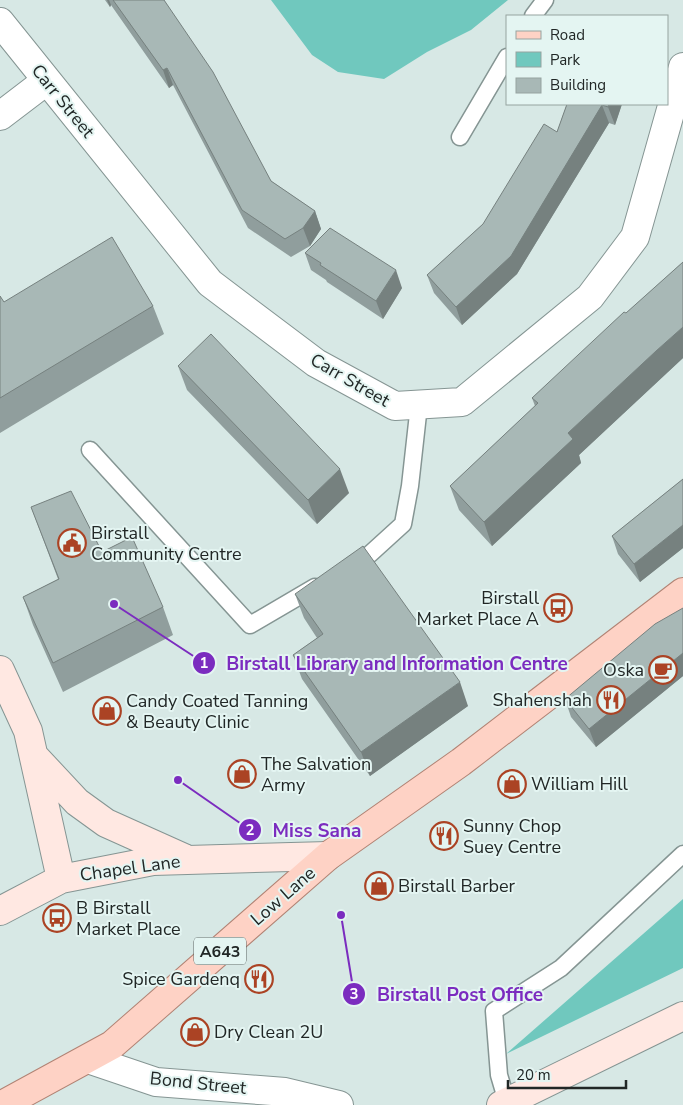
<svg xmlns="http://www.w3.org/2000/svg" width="683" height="1105" font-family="'Nunito Sans',sans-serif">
	<rect width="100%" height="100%" fill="#d7e8e5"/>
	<path fill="#70c8be" d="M271 0H508L471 30 427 52 384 79 338 72 312 55Z
		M683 899V968L506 1054Z"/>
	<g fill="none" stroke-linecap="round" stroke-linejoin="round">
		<defs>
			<path id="lane" d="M533 16 545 0
				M460 137 507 57
				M90 450 250 625 315 587
				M351 566 370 554 403 524 410 486 419 405
				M507 1102 499 1075 494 1011 561 968 683 854"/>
			<path id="street" d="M0 22 210 283 316 363 395 406 462 402 590 297 635 237 683 67
				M0 116 46 81
				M88 1059 156 1082 285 1092 339 1105"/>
			<path id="secondary" d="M0 670 28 731 61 879
				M34 756 77 802 106 823 184 858
				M0 911 61 879 153 861 328 856
				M501 1105 683 1016"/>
			<path id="primary" d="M2 1105 112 1045 328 856 461 762 683 592"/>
		</defs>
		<use href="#lane" stroke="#859593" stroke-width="19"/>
		<use href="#street" stroke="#859593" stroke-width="30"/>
		<use href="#secondary" stroke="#859593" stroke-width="30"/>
		<use href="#primary" stroke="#b18374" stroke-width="30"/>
		<use href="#lane" stroke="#fff" stroke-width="16"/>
		<use href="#street" stroke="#fff" stroke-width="28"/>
		<use href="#secondary" stroke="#ffe8e2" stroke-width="28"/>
		<use href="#primary" stroke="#fed2c5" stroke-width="28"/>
	</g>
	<path fill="#909e9d" d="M105 0H164L271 181 315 211 321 229 310 246 291 257 248 228 173 85 169 88 111 5 110 7Z
		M567 104H622L615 125 609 123 517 274 462 325 434 293 427 275 483 224 557 132Z
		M305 253 402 288 383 319 327 282 326 280 311 270Z
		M683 262V358L579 455 581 463 492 546 459 510 450 486 535 406 532 398Z
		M0 296 4 302 153 306 164 334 0 433Z
		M178 366 349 493 317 524 187 390Z
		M683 479V548L640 582 618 554 612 536Z
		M31 507 102 552 163 607 173 635 63 692 33 625 23 597 58 579Z
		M295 594 468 706 370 776 302 679 293 655 317 638 304 618Z
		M683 608V676L596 747 571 717 565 699Z"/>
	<path fill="#76817f" d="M107 0H109L111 5 110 7Z
		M167 68 173 85 169 88 163 70Z
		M609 104H622L615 125 608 107Z
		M602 105 609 123 517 274 462 325 456 307Z
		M315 211 321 229 310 246 303 228Z
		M396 270 402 288 383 319 376 301Z
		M683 327V358L579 455 581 463 492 546 484 522 568 433 656 351Z
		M340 469 349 493 317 524 308 500Z
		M683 525V548L640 582 634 564Z
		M683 653V676L596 747 589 729Z
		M460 682 468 706 370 776 361 752Z"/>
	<path fill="#a8b8b6" stroke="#76817f" d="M113 0H164L213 72 271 181 315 211 303 228 285 239 242 210 167 68 163 70Z
		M567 104H609L608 107 602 105 511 256 456 307 427 275 483 224 544 124 557 132Z
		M330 228 396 270 376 301 320 265 321 263 305 253Z
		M112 237 153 306 0 398V296L4 302Z
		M683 262V327L656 351 568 433 573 439 484 522 450 486 538 403 532 398 624 312 626 313Z
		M211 334 340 469 308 500 178 366Z
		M683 479V525L634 564 612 536Z
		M71 491 102 552 132 537 163 607 53 663 23 597 59 579 31 507Z
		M363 546 460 682 361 752 293 655 323 634 295 594Z
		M683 608V653L589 729 565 699 655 624Z"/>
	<defs>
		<symbol id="civic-ring" viewBox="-11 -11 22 22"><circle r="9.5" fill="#e4f5f2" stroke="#ab4324" stroke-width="1.5"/><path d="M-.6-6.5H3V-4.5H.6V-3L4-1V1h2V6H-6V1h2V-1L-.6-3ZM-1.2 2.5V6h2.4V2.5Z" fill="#ab4324"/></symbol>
		<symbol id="bus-ring" viewBox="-11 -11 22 22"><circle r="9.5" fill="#e4f5f2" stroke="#ab4324" stroke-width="1.5"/><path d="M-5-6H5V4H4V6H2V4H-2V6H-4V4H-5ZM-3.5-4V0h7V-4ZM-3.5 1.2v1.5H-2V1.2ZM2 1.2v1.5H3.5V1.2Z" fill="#ab4324"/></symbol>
		<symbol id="cafe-ring" viewBox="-11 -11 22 22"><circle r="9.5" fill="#e4f5f2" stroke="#ab4324" stroke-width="1.5"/><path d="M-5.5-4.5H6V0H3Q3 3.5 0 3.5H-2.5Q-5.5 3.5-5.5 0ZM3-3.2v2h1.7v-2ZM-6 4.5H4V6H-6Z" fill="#ab4324"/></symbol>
		<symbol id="restaurant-ring" viewBox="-11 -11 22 22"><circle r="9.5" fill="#e4f5f2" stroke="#ab4324" stroke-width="1.5"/><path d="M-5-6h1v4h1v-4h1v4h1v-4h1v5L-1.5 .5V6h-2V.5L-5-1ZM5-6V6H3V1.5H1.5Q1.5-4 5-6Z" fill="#ab4324"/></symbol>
		<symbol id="shop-ring" viewBox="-11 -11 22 22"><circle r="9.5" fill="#e4f5f2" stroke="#ab4324" stroke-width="1.5"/><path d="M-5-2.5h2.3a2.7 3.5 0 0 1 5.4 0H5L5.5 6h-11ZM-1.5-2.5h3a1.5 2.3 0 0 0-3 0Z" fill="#ab4324"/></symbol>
	</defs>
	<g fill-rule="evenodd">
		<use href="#civic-ring" x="56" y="527" width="32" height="32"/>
		<use href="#bus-ring" x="542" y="592" width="32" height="32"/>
		<use href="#cafe-ring" x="647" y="654" width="32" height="32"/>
		<use href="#restaurant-ring" x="595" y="684" width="32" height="32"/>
		<use href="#shop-ring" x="91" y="695" width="32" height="32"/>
		<use href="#shop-ring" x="226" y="758" width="32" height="32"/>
		<use href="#shop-ring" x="496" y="768" width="32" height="32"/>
		<use href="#restaurant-ring" x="428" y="820" width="32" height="32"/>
		<use href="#shop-ring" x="363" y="870" width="32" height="32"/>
		<use href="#bus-ring" x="41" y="902" width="32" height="32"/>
		<use href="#restaurant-ring" x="243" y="963" width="32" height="32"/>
		<use href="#shop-ring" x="179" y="1016" width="32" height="32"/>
	</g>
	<g text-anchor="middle" stroke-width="4" stroke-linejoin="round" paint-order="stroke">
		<rect fill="#e4f5f2" stroke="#5c6563" stroke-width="1" x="194" y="937.5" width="52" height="27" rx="4"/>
		<g font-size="16" font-weight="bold" fill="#212726">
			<text x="220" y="957">A643</text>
		</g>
		<g font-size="18" fill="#212726" stroke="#e4f5f2">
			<text transform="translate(63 101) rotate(51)" y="6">Carr Street</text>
			<text transform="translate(350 380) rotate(30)" y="6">Carr Street</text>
			<text transform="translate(130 868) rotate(-8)" y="6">Chapel Lane</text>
			<text transform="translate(283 896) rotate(-41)" y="6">Low Lane</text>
			<text transform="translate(198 1083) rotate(6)" y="6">Bond Street</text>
		</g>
		<g font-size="18" fill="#212726" stroke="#e4f5f2" text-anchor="start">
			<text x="91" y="539">Birstall<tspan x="91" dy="21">Community Centre</tspan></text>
			<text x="539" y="604" text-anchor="end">Birstall<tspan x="539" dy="21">Market Place A</tspan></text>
			<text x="644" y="676" text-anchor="end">Oska</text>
			<text x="592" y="706" text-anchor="end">Shahenshah</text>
			<text x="126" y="707">Candy Coated Tanning<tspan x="126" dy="21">&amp; Beauty Clinic</tspan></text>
			<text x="261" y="770">The Salvation<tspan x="261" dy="21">Army</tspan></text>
			<text x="531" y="790">William Hill</text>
			<text x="463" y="832">Sunny Chop<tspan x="463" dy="21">Suey Centre</tspan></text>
			<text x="398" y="892">Birstall Barber</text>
			<text x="76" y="914">B Birstall<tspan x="76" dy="21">Market Place</tspan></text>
			<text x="240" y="985" text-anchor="end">Spice Gardenq</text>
			<text x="214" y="1038">Dry Clean 2U</text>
		</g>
	</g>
	<path fill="none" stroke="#7b2cbf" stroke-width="2" d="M114 604L204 663M178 780L250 830M341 915L354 994"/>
	<g fill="#7b2cbf" stroke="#e4f5f2" stroke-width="2">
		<circle cx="114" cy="604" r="5"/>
		<circle cx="178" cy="780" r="5"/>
		<circle cx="341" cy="915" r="5"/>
		<circle cx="204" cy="663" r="12"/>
		<circle cx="250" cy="830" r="12"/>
		<circle cx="354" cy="994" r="12"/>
	</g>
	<g font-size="15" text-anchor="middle" font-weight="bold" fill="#fff">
		<text x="204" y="668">1</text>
		<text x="250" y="835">2</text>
		<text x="354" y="999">3</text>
	</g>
	<g font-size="19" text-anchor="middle" font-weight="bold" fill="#7b2cbf" stroke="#e4f5f2" stroke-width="4" stroke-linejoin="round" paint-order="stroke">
		<text x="397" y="670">Birstall Library and Information Centre</text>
		<text x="317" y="837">Miss Sana</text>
		<text x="460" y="1001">Birstall Post Office</text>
	</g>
	<rect x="506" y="15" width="162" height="90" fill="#e4f5f2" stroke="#96a3a0"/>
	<rect x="516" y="31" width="25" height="8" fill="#fed2c5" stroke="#96a3a0"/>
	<text x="550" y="40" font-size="15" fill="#212726">Road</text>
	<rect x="516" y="52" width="25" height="15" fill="#70c8be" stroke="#96a3a0"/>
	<text x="550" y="65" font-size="15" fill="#212726">Park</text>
	<rect x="516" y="78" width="25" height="15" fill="#a8b8b6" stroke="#96a3a0"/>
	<text x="550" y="90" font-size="15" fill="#212726">Building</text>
	<path d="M508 1080v8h118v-8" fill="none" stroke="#212726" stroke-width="2.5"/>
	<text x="516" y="1080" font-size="15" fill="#212726" stroke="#e4f5f2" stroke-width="4" paint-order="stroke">20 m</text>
</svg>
